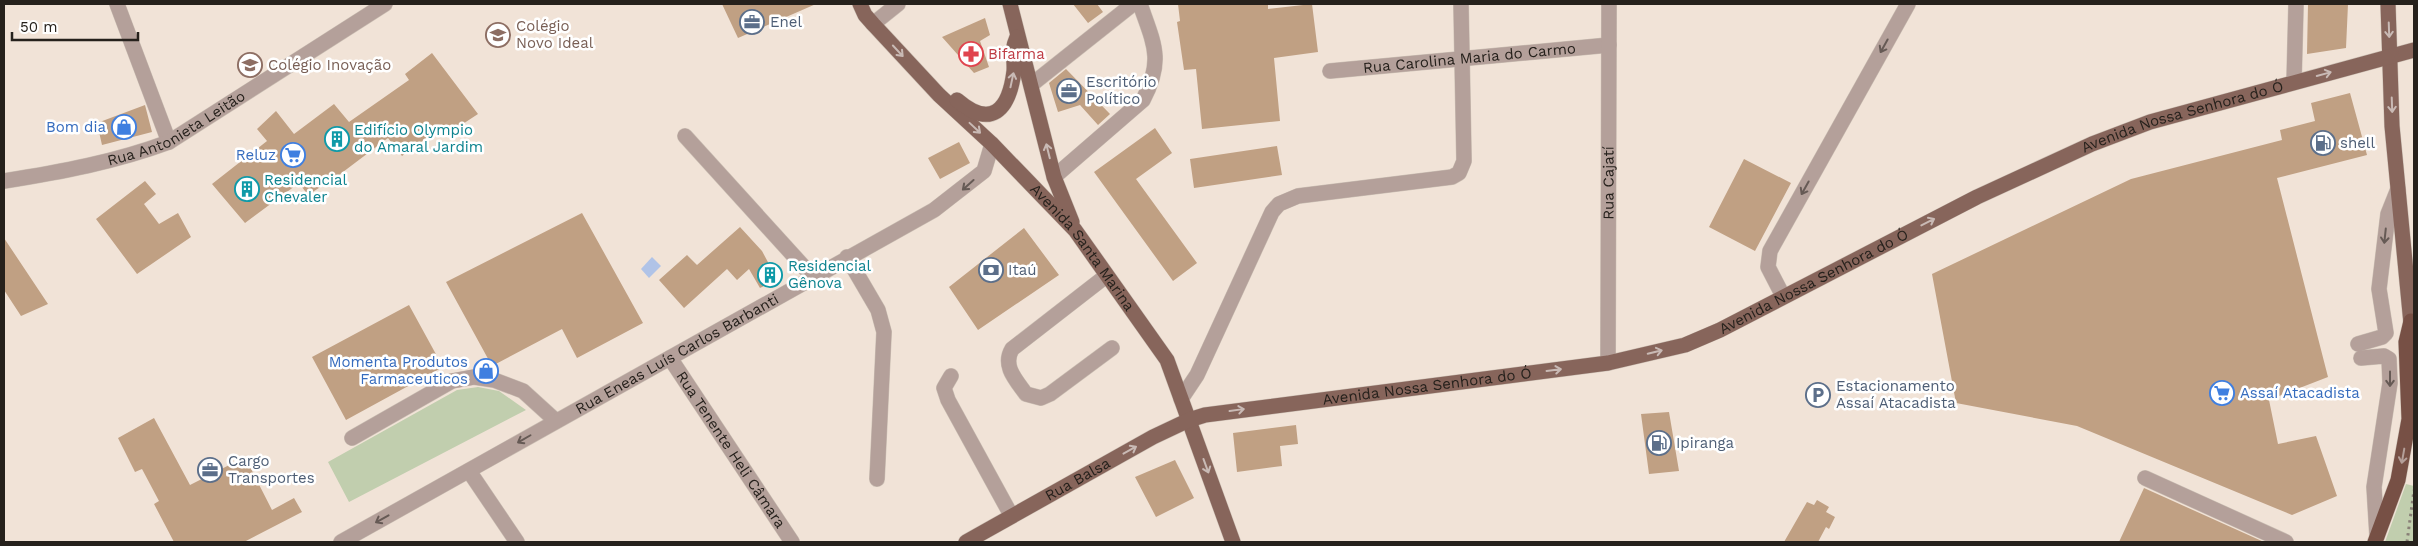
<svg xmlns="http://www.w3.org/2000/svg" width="2418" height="546" font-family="'Work Sans',sans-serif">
	<rect width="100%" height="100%" fill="#f1e3d7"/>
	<path fill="#c1ceae" d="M478 387 499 391 526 410 349 502 328 462 457 390Z
		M2406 484 2414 486V542H2385Z"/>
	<path fill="#b0c3e7" d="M652 257 661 266 649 278 641 269Z"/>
	<path fill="#c0a083" d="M722 4H816L738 38Z
		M1073 4H1097L1103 12 1088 23Z
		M1178 4H1268V9L1312 4 1318 52 1274 58 1280 121 1202 129 1196 69 1184 70 1177 22 1180 21Z
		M2308 4H2348L2346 48 2307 54Z
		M985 18 990 35 980 41 989 67 974 73 942 37Z
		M432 53 478 114 449 133 443 126 402 156 388 138 339 175 308 195 299 183 245 223 212 184 267 141 257 129 276 111 294 134 334 104 349 122 409 80 405 74Z
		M1066 69 1110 114 1098 125 1080 105 1058 112 1049 83Z
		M2350 93 2367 155 2277 178 2328 377 2269 400 2278 444 2316 436 2337 496 2292 515 2077 426 1956 403 1932 274 2131 179 2282 140 2280 130 2315 121 2311 103Z
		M145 105 152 132 102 145 97 123Z
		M1155 128 1172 153 1136 179 1197 263 1173 281 1094 172Z
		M959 142 970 163 940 179 928 158Z
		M1277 146 1282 175 1194 188 1190 159Z
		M1744 159 1791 183 1755 251 1709 227Z
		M145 181 156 194 144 204 159 224 178 213 191 237 137 274 96 219Z
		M582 213 643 323 577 358 562 329 492 366 446 282Z
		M740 227 762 251 777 279 760 288 749 269 737 280 727 269 684 308 659 280 687 255 697 265Z
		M1024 228 1059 275 978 330 949 287Z
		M4 238 48 304 21 316 4 290Z
		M409 305 443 367 346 420 312 357Z
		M1669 412 1679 471 1649 474 1641 414Z
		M154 418 190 485 245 457 272 510 294 498 302 512 244 542H174L154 504 159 501 142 469 135 472 118 438Z
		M1296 425 1298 444 1280 446 1282 466 1237 472 1233 433Z
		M1175 460 1194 498 1156 517 1135 477Z
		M2144 488 2264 542H2119Z
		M1817 500 1829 507 1826 512 1835 517 1829 529 1826 527 1818 542H1784L1807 502 1814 505Z"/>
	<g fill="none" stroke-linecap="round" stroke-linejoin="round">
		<defs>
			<g id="minor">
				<path d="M117 4 169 142"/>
				<path d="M873 24 898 4"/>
				<path id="s1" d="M1330 71 1609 45"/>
				<path d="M2294 82 2296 4"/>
				<path d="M1031 85 1133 4"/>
				<path d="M685 136 813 277"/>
				<path d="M1054 177 1143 100C1164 60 1154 44 1140 4"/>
				<path id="s2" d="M4 181C61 172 115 162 169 142L385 4"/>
				<path d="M847 257 878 310 884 332 877 479"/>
				<path d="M1106 276 1012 349C1002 366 1016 380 1026 394L1041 398 1050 394 1112 348"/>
				<path d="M1783 296 1768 267 1770 251 1908 4"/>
				<path d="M2358 344 2382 337 2386 333 2379 289 2388 214 2398 189"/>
				<path id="s3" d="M670 358 792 542"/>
				<path d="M2361 358 2384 356 2389 359 2390 383 2374 487 2377 536"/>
				<path id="s4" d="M1608 363 1609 4"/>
				<path d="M951 376 944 388 948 400 1011 515"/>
				<path d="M1181 399 1197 375 1272 212 1279 204 1298 196 1452 177 1459 173 1464 161 1461 4"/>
				<path d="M352 438 452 381 474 377 494 380 523 391 556 421"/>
				<path d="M469 471 517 542"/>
				<path d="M2145 478 2286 542"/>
				<path id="s5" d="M341 542 934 210 984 171 992 144"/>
			</g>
			<g id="major">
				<path id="s6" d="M860 4 865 15 873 24 939 95 992 144 1075 230 1167 360 1233 542"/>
				<path d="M1010 4 1054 177 1072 222"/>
				<path d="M2388 4 2392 126 2414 355"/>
				<path d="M957 100C991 129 1009 111 1014 71 1015 56 1010 53 1017 37"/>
				<path id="s7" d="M966 542 1153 437 1189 420 1205 415 1608 363 1685 345 1720 330 1977 197 2092 144 2150 122 2414 50"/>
			</g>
			<path id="highway" d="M2375 542 2398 480 2409 419 2406 342 2411 321"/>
		</defs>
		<use href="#minor" stroke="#ccc0b5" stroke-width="16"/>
		<use href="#major" stroke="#ccc0b5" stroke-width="16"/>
		<use href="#highway" stroke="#ccc0b5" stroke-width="16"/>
		<path stroke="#887f76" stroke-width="3" stroke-dasharray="2.5 4" stroke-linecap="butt" d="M2407 542 2414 490"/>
		<use href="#minor" stroke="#b4a09a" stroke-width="15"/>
		<use href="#major" stroke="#87655b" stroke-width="15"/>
		<use href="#highway" stroke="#775045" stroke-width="15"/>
	</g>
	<defs><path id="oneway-shaft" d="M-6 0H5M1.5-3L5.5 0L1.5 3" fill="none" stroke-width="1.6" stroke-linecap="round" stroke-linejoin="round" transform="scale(1.25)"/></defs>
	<g stroke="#c9bab5">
		<use href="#oneway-shaft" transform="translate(2389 30) rotate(88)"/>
		<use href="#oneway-shaft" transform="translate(898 51) rotate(47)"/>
		<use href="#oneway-shaft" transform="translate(2324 74) rotate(-15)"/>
		<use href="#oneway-shaft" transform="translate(1012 80) rotate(-78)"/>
		<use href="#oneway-shaft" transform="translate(2392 105) rotate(88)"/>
		<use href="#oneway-shaft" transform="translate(975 128) rotate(43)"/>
		<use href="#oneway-shaft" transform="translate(1048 151) rotate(-104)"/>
		<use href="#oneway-shaft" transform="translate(1928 222) rotate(-27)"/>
		<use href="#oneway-shaft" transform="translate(1655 352) rotate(-14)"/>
		<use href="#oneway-shaft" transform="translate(1554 370) rotate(-7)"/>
		<use href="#oneway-shaft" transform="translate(1237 410) rotate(-8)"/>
		<use href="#oneway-shaft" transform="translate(1130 450) rotate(-29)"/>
		<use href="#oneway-shaft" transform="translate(1206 466) rotate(70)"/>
	</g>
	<g stroke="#665a55">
		<use href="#oneway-shaft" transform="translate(1884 46) rotate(119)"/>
		<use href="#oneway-shaft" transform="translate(968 185) rotate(138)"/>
		<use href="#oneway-shaft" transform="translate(1805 188) rotate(119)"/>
		<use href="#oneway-shaft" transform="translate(2385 236) rotate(96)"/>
		<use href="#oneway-shaft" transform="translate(2390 379) rotate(90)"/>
		<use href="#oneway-shaft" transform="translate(524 439) rotate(150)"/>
		<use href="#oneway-shaft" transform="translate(382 519) rotate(151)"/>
	</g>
	<use stroke="#b49f99" href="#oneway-shaft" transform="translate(2403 456) rotate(100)"/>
	<defs>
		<symbol id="office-ring" viewBox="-11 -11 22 22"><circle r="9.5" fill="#fff" stroke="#5c6f8a" stroke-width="1.5"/><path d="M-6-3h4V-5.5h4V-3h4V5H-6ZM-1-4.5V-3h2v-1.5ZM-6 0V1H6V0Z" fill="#5c6f8a"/></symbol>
		<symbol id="school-ring" viewBox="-11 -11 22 22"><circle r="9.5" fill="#fff" stroke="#8d6e63" stroke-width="1.5"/><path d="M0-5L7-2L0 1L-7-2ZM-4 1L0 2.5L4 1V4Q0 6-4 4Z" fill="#8d6e63"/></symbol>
		<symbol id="pharmacy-ring" viewBox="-11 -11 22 22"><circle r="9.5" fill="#fff" stroke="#e0444e" stroke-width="1.5"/><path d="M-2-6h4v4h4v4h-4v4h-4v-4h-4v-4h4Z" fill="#e0444e"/></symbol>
		<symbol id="shop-ring" viewBox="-11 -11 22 22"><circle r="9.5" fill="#fff" stroke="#3f7fe0" stroke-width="1.5"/><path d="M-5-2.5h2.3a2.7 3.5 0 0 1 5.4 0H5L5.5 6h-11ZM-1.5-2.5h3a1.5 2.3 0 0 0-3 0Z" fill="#3f7fe0"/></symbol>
		<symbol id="building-ring" viewBox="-11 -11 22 22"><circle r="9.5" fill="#fff" stroke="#0f9aa8" stroke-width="1.5"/><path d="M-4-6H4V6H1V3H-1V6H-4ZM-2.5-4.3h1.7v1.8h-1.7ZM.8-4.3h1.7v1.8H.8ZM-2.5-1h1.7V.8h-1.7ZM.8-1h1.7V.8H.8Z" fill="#0f9aa8"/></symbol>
		<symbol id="fuel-ring" viewBox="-11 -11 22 22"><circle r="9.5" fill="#fff" stroke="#5c6f8a" stroke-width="1.5"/><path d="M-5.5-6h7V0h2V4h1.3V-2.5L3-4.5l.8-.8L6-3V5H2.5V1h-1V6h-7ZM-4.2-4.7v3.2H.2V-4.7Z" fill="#5c6f8a"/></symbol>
		<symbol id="supermarket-ring" viewBox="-11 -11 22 22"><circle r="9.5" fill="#fff" stroke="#3f7fe0" stroke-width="1.5"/><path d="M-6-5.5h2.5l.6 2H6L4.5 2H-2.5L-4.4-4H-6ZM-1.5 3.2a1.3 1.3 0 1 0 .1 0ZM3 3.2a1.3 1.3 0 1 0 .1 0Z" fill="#3f7fe0"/></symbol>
		<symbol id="bank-ring" viewBox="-11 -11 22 22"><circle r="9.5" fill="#fff" stroke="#5c6f8a" stroke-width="1.5"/><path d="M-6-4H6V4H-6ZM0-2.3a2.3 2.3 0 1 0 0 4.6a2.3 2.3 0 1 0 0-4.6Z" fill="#5c6f8a"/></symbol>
		<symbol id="parking-ring" viewBox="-11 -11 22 22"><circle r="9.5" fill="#fff" stroke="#5c6f8a" stroke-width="1.5"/><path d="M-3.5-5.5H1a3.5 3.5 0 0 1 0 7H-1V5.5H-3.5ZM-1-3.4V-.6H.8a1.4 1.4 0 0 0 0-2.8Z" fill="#5c6f8a"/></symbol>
	</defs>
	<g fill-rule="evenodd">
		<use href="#office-ring" x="738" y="8" width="28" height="28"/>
		<use href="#school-ring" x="484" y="21" width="28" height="28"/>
		<use href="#pharmacy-ring" x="957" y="40" width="28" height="28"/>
		<use href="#school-ring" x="236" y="51" width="28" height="28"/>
		<use href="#office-ring" x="1055" y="77" width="28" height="28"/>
		<use href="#shop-ring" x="110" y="113" width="28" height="28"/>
		<use href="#building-ring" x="323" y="125" width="28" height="28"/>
		<use href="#fuel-ring" x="2309" y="129" width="28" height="28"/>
		<use href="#supermarket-ring" x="279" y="141" width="28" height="28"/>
		<use href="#building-ring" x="233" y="175" width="28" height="28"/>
		<use href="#bank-ring" x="977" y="256" width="28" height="28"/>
		<use href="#building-ring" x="756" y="261" width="28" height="28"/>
		<use href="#shop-ring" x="472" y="357" width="28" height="28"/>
		<use href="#supermarket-ring" x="2208" y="379" width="28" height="28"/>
		<use href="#parking-ring" x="1804" y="381" width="28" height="28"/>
		<use href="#fuel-ring" x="1645" y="429" width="28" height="28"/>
		<use href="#office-ring" x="196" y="456" width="28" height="28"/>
	</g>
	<g text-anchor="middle" stroke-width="5" stroke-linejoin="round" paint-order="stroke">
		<g font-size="15" fill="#4e5e75" stroke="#fff" text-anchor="start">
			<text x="770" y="27">Enel</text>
			<text x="1086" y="87">Escritório<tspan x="1086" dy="17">Político</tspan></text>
			<text x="2340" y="148">shell</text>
			<text x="1008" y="275">Itaú</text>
			<text x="1836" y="391">Estacionamento<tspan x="1836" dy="17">Assaí Atacadista</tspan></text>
			<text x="1676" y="448">Ipiranga</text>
			<text x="228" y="466">Cargo<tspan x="228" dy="17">Transportes</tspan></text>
		</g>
		<g font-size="15" fill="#785e54" stroke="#fff" text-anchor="start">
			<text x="516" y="31">Colégio<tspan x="516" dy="17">Novo Ideal</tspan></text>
			<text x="268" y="70">Colégio Inovação</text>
		</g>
		<g font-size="15" fill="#be3a42" stroke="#fff" text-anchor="start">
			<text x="988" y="59">Bifarma</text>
		</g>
		<g font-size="15" fill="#26211c" stroke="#fff">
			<text dy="5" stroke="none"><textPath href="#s1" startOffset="140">Rua Carolina Maria do Carmo</textPath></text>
			<text dy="5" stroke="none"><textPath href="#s7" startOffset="1305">Avenida Nossa Senhora do Ó</textPath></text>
			<text dy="5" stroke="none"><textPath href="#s2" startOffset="182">Rua Antonieta Leitão</textPath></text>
			<text dy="5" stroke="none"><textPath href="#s4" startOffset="180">Rua Cajatí</textPath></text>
			<text dy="5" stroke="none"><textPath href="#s6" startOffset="331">Avenida Santa Marina</textPath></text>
			<text dy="5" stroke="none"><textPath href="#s7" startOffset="900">Avenida Nossa Senhora do Ó</textPath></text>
			<text dy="5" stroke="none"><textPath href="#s5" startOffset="385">Rua Eneas Luís Carlos Barbanti</textPath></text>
			<text dy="5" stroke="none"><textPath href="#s7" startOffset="495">Avenida Nossa Senhora do Ó</textPath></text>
			<text dy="5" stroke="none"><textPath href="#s3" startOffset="110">Rua Tenente Heli Câmara</textPath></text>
			<text dy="5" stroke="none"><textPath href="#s7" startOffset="128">Rua Balsa</textPath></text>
		</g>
		<g font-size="15" fill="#366cbe" stroke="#fff" text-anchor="end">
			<text x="106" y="132">Bom dia</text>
			<text x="276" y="160">Reluz</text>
			<text x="468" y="367">Momenta Produtos<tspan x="468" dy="17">Farmaceuticos</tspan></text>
			<text x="2240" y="398" text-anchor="start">Assaí Atacadista</text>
		</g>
		<g font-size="15" fill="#0d838f" stroke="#fff" text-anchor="start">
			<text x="354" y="135">Edifício Olympio<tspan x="354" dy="17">do Amaral Jardim</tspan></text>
			<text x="264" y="185">Residencial<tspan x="264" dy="17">Chevaler</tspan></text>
			<text x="788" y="271">Residencial<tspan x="788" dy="17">Gênova</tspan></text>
		</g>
	</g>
	<rect width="2418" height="546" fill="none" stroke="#26211c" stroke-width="10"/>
	<path d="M12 32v8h126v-8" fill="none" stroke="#26211c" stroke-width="2.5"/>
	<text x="20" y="32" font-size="15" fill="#26211c" stroke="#ffffff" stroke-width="4" paint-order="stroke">50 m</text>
</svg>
